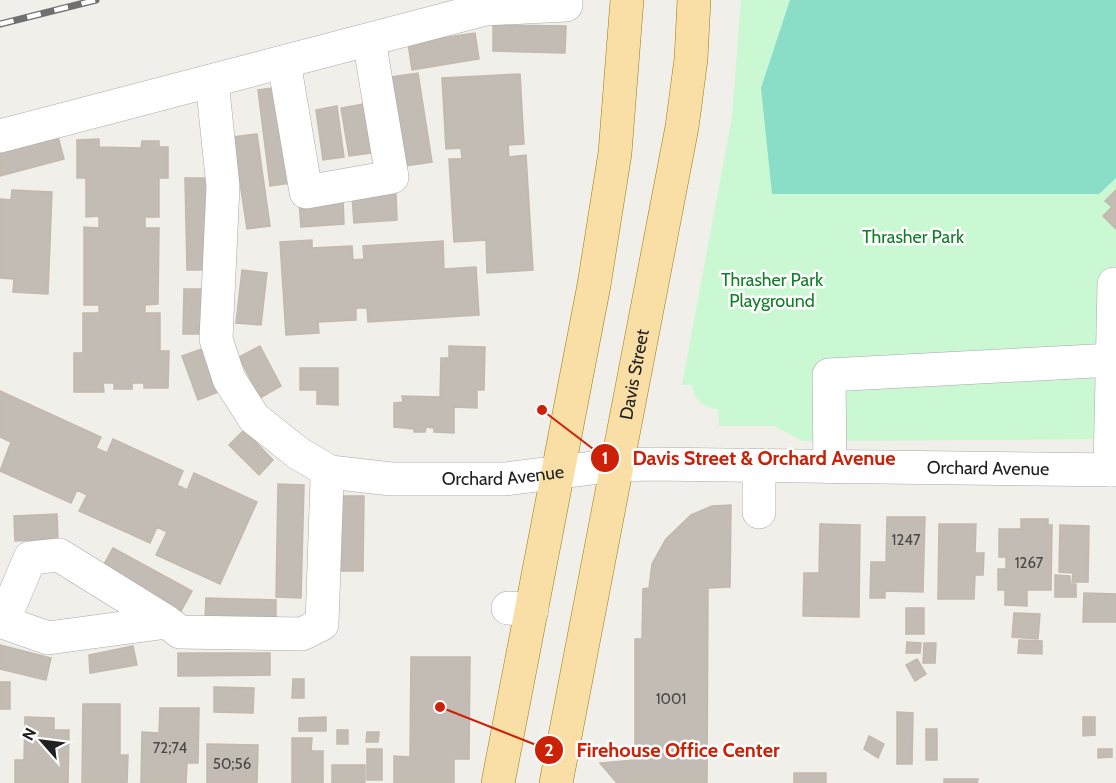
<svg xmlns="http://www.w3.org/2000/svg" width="1116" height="783" font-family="Cabin,sans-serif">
	<rect width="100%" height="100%" fill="#f1efe9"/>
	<path fill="#c9f8d2" d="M741 0H1116V439L803 441 774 426H719L718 410C702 405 695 402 692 385H682L732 117Z"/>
	<path fill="#8addc7" d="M790 0H1116V178L1099 194H772L761 88Z"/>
	<path fill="#c2bcb5" stroke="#c3b8ab" stroke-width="1.5" d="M493 25 566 26 565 53 493 51Z
		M475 33 479 59 412 70 408 43Z
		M418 73 432 162 405 166 392 77Z
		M520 74 524 144 508 145 509 157 526 155 533 270 487 273 486 240 454 242 449 159H462L461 148 446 149 442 78Z
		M279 87 290 183 270 186 258 90Z
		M363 104 371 153 349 156 341 108Z
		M337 106 344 157 323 160 316 110Z
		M257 134 270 226 247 229 233 137Z
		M58 137 64 159 0 176V153Z
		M99 139V147L141 148 142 141H159V147H168V178H159V217H145V228H159L158 304 145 305V313H160V351H169L168 388H144V383H132V389H114V383H103L104 392H74V353H83V313H99V305H84V227L99 228V216L86 217V178H77V140Z
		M185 178H208L210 270H187Z
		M12 190 52 192 48 294 13 292 14 279 0 278V199L11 200Z
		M1116 190V229L1103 216 1112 207 1105 201Z
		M396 194 397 220 354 223 352 196Z
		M343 199 344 224 301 227 299 202Z
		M312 240V248L352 246 353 260 364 259 363 246 443 241 444 269 476 267 479 315 368 322 367 308H356V320L318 322 319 333 286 335 280 242Z
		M242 270 267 273 261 325 236 323Z
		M184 289H205L203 334H183Z
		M260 346 281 386 260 398 239 357Z
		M449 346 485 347 484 390H477V408L454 407V433L434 432V428L426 427 425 432H414V429L394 427V403L403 402 402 396 440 397 441 358H449Z
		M202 349 218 392 198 400 182 356Z
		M300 368H338V405L317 404V390H300Z
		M0 391 101 437 96 448 107 453 113 439 183 471 177 485 187 490 194 473 257 502 220 584 156 555 167 532 157 527 150 543 79 511 87 495 77 490 71 503 0 471 11 442 0 437Z
		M244 430 273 460 259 475 229 445Z
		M278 484 304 485 301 598 276 597Z
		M335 496H364L363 571H334Z
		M731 505 730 587 708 588 707 783H617L600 763 635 760V639H642L643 589 649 588 652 564 666 539 691 515 712 506Z
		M57 514 58 539 15 541 14 516Z
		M887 517H925L923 592 885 591V598H870L871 562H886Z
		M1021 519H1048V525H1052L1051 590H1027V606L1005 605V590H998V569H1006V557H999V529H1021Z
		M820 524 860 525 859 617 803 616 804 573H819Z
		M939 524H976L975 553H984L983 575H975L974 599H938Z
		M1060 525 1089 526 1088 582H1072L1073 573 1059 572Z
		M113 548 192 591 181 611 102 568Z
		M1055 575 1070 576V584H1076V597H1055Z
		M1084 593 1116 594V622H1083Z
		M206 598 276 600V621L205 619Z
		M906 608H924V634H906Z
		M1014 613 1040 614 1038 639 1012 637Z
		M1019 640 1042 641V654L1018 653Z
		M907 642 921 643 920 653H906Z
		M924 643H936L935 663H923Z
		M0 645 51 658 46 680 0 669Z
		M133 646 137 665 90 673 89 655Z
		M178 653H270V675L178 676Z
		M411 657H470L469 759H454V783H394V756L410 757Z
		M917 659 926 674 915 681 906 665Z
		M293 679H304V698H292Z
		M0 682H10V709H0Z
		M214 687 254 688 253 713 214 712Z
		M83 704H120V755H128L127 783H82Z
		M160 708H199L198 763H187L186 783H141L142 732 159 733Z
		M897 712 913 713 912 764H897Z
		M25 717 54 718V730H69L68 783H15V760H24Z
		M326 717V731H299V718Z
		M1083 717H1095V735L1083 736Z
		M926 729H937V760H926Z
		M337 730H348V744H337Z
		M367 732H379L378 742H366Z
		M869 736 884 744 878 758 864 749Z
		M292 738H312L311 751H323V783H292Z
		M207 744 258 745 257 783H207Z
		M367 749H382V780H367Z
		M1098 749H1112V757L1098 758Z
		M332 765H365V783H332Z
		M794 773H826V783H794Z
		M944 779H978L977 783H944Z"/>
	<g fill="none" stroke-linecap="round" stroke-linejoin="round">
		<defs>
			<g id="minor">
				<path d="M284 62 306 192 392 177 369 40"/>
				<path id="s1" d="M212 81 223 186 216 339 229 379 254 418 298 453 330 472 391 479H505L616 465 652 464 1116 470"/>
				<path d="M0 136 485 9 566 5"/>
				<path d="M830 467 829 375 1113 360"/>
				<path d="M1110 470 1114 284"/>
				<path d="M759 512V465"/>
				<path d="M508 608 532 610"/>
				<path d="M167 622 48 638 3 622 30 558 59 555 167 622 180 632 302 634 322 624 327 480 330 472"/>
			</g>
			<g id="major">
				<path d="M498 783 594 285 615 153 627 0"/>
				<path id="s2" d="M556 783 682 127 691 59 694 0"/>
			</g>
		</defs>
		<use href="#minor" stroke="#a8a8a8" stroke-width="34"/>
		<use href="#major" stroke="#9a7b05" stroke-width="34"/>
		<use href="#minor" stroke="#fff" stroke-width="33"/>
		<use href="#major" stroke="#f9dfa6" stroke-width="33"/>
		<defs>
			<path id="rail" d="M0 24 96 0"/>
		</defs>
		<use href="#rail" stroke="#6f6f6f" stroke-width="7"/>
		<use href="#rail" stroke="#fff" stroke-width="4.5" stroke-dasharray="14" stroke-linecap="butt"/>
	</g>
	<g text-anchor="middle" stroke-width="5" stroke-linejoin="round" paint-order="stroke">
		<g font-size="15" fill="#494846">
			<text x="906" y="545">1247</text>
			<text x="1029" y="568">1267</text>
			<text x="671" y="704">1001</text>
			<text x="170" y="753">72;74</text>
			<text x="232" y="769">50;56</text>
		</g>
		<g font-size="18" fill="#107f27" stroke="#fff">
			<text x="913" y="243">Thrasher Park</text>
			<text x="772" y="286">Thrasher Park<tspan x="772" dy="21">Playground</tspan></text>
		</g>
		<g font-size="18" fill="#212121" stroke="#fff">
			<text dy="6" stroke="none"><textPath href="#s2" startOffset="416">Davis Street</textPath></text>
			<text dy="6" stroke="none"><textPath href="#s1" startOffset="1100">Orchard Avenue</textPath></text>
			<text dy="6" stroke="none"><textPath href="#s1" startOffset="614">Orchard Avenue</textPath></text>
		</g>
	</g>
	<path fill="none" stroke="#cc2007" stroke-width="2" d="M542 410L605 458M440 707L549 750"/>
	<g fill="#cc2007" stroke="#fff" stroke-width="2">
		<circle cx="542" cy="410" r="6"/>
		<circle cx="440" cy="707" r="6"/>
		<circle cx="605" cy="458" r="15"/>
		<circle cx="549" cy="750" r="15"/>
	</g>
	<g font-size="18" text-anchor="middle" font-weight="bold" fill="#fff">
		<text x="605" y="464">1</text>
		<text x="549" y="756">2</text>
	</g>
	<g font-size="20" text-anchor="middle" font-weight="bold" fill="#cc2007" stroke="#fff" stroke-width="5" stroke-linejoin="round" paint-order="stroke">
		<text x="764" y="465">Davis Street &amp; Orchard Avenue</text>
		<text x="678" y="757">Firehouse Office Center</text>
	</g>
	<g transform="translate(42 741) rotate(298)" stroke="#ffffff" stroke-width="4.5" paint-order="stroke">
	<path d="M0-4.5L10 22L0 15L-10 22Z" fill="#212121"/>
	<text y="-9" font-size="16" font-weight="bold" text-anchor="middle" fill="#212121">N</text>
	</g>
</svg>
